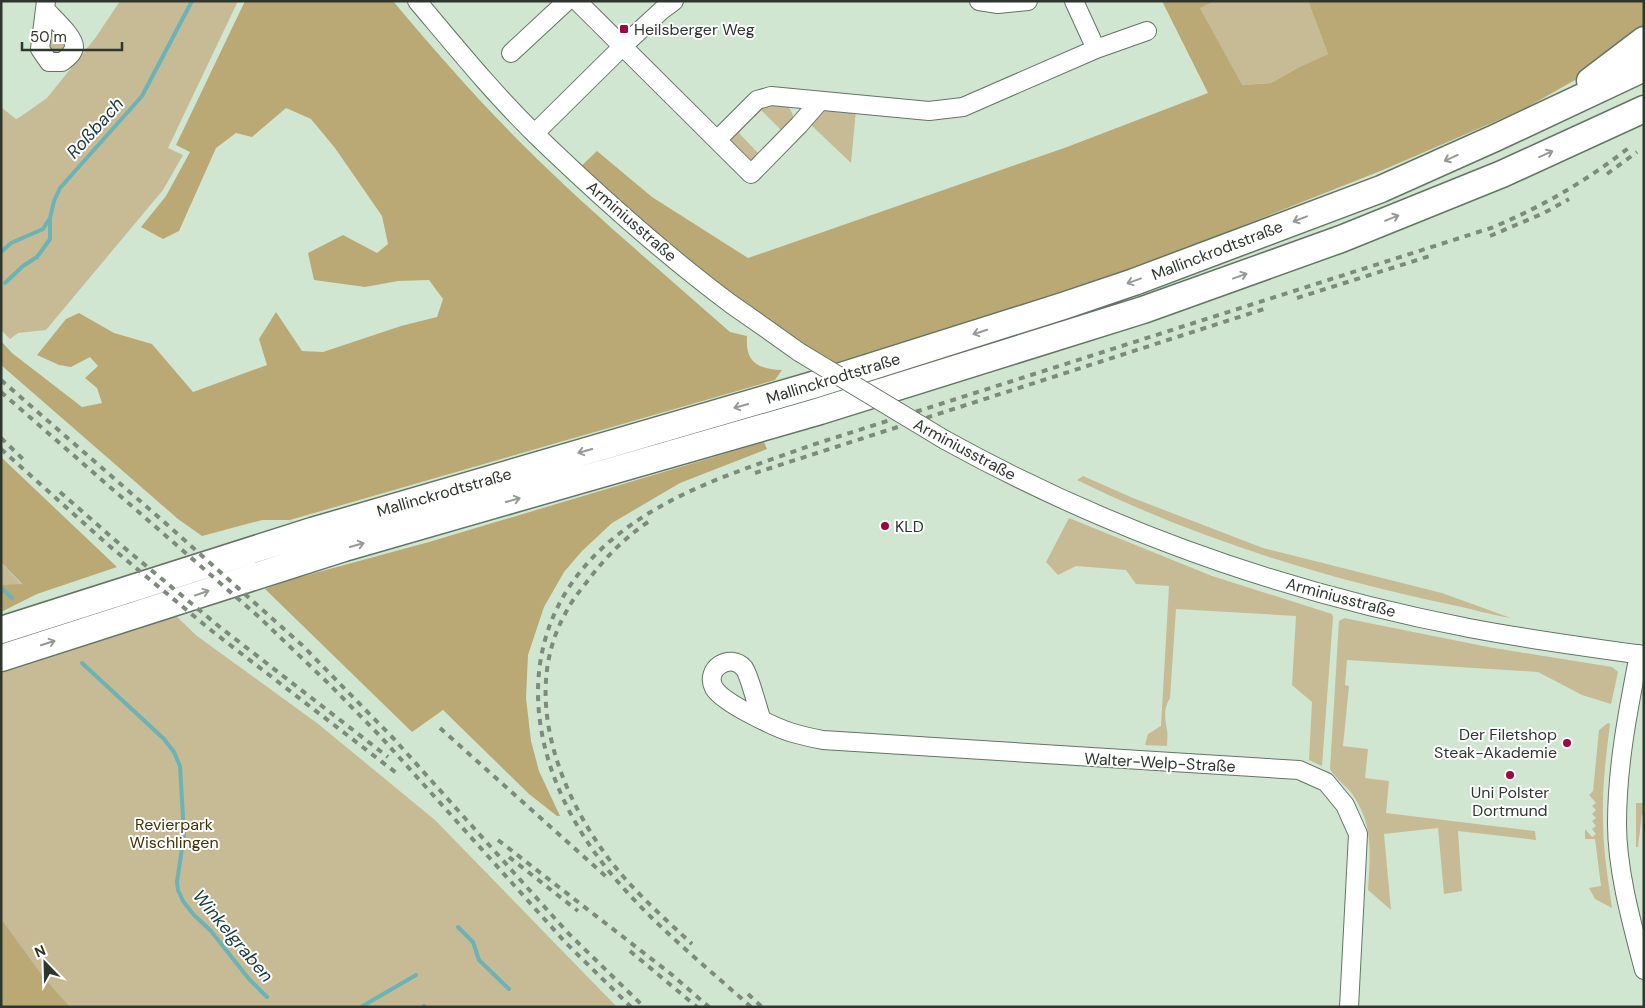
<svg xmlns="http://www.w3.org/2000/svg" width="1645" height="1008" font-family="'DM Sans',sans-serif">
	<rect width="100%" height="100%" fill="#d1e6d1"/>
	<path fill="#c7bb96" d="M120 1H238L168 148 183 155 163 190 46 330 18 333 10 339 1 330V107L16 119 20 117 47 98 96 37Z
		M1215 1H1308L1328 54 1299 67 1271 83 1241 85 1200 8Z
		M52 33H56L67 44 65 53 55 55 48 48 49 36Z
		M784 104C791 108 792 112 794 119L782 131 761 110 755 117 752 114 761 105Z
		M830 106 856 110 851 163 810 124Z
		M743 123 746 125 739 133 759 154 754 161H748L731 144 732 138Z
		M1083 476 1133 498 1263 548 1442 593 1511 618C1491 615 1472 609 1452 605 1323 578 1195 538 1077 480Z
		M1069 518 1212 576 1332 614 1333 617 1322 766 1309 760 1312 702 1292 685 1296 616 1176 609 1170 698C1163 709 1165 718 1167 730 1168 735 1167 741 1167 746L1145 745 1148 734 1161 726 1169 586 1136 584 1126 570 1076 566 1058 575 1046 562Z
		M1 562 22 585H1Z
		M175 615 197 636 317 723 435 820 617 1007H1V672Z
		M1344 618 1488 647 1612 667 1618 672 1611 704 1582 695 1538 672 1347 660 1345 685 1349 686 1343 746 1368 749 1365 778 1389 781 1386 813 1535 831 1536 840 1458 831 1462 891 1444 894 1438 828 1384 834 1391 910 1368 890C1370 855 1374 826 1353 795 1347 786 1335 779 1330 769L1339 621Z
		M1608 723 1610 724C1606 756 1602 788 1603 820 1603 849 1608 879 1612 908L1595 899 1589 888 1601 886 1595 839H1585V829L1592 837 1596 834 1592 829 1596 826 1592 821 1596 818 1592 814 1596 810 1592 806 1596 803 1589 795 1593 791 1599 730Z
		M1636 803H1644V814H1642L1638 847H1636Z"/>
	<path fill="#bba975" d="M245 1H393C434 50 477 99 522 144 588 210 660 270 730 332L747 336C745 362 757 369 782 370L775 380 290 520H262L202 536 178 519 1 365V341L12 353 82 407 102 403 97 388 85 378 98 366 90 357 71 367 59 365 37 355 66 319 79 313 114 333 152 344 193 392 267 365 259 339 276 312 302 351 323 352 401 326 437 317 443 299 429 280 398 281 365 287 314 280 308 253 343 235 377 253 388 244 382 216 335 148 311 119 286 108 252 137 236 133 216 148 179 231 163 239 141 227 166 196 190 152 176 145Z
		M1162 1H1215L1200 8 1242 85 1271 83 1299 67 1328 54 1308 1H1644V30L1582 76 1524 109 1383 170 1136 268 835 373 799 352 575 172 597 151 652 197 748 258 1067 147 1208 93Z
		M764 442 767 449 680 483 612 523 582 551 564 572 544 607 528 655 526 698 531 741 539 771 560 816H557L529 794 443 710 412 732 265 589 289 580 429 542Z
		M1 457 117 567 37 594 1 612V585L22 584 1 562Z
		M1 919 44 978 70 1007H1Z"/>
	<g fill="none" stroke-linecap="round" stroke-linejoin="round">
		<path stroke="#6bb3b5" stroke-width="4" d="M1 252 11 243 43 229 50 218 54 201 60 188 142 96 192 1
			M5 283 23 266 37 257 43 249 50 239V219
			M1 588 12 598
			M82 663 164 739 174 752 180 766 184 835 177 882 178 890 183 901 194 915 211 931 249 979 267 997
			M458 927 473 942 479 960 509 989
			M424 1006V1007
			M361 1007 416 975"/>
		<defs>
			<path id="minor" d="M417 1C455 46 493 93 536 135 596 193 664 254 731 304 754 320 777 336 799 352
				M577 1 751 174 799 125 820 101
				M979 1 998 4 1028 1
				M1074 1 1096 49
				M45 9C52 17 75 37 74 47 73 54 67 58 62 62H49L40 49 46 1
				M511 53 567 1
				M535 133 623 46 662 10 674 1
				M718 139 757 100 771 96 929 111 963 107 1096 49 1147 31
				M945 440C1108 530 1287 593 1469 628 1526 639 1585 647 1644 655
				M1639 654C1628 711 1617 766 1617 824 1617 871 1632 924 1644 970
				M761 718C758 709 749 674 744 668 730 652 704 669 714 688 723 703 776 728 793 733 803 736 813 738 823 740L1299 770 1326 782 1345 805 1358 834 1349 1007"/>
			<path id="highway" d="M1590 81 1644 40
				M1 630 312 531 813 385 1063 306 1134 282 1381 189 1495 138 1644 68
				M1 658 344 548 820 411 1143 310 1341 239 1502 174 1644 109"/>
		</defs>
		<use href="#minor" stroke="#627563" stroke-width="20"/>
		<use href="#highway" stroke="#627563" stroke-width="29"/>
		<use href="#minor" stroke="#fff" stroke-width="18"/>
		<use href="#highway" stroke="#fff" stroke-width="26"/>
		<path stroke="#7d8b7d" stroke-width="4" stroke-dasharray="6 6" stroke-linecap="butt" d="M1607 174 1637 152
			M1490 236 1544 213 1569 199
			M1297 298 1433 255
			M1 380 163 521 302 645 394 739 568 933 644 1007
			M1 392 259 617 329 684 381 737 565 942 631 1007
			M1 438 25 461
			M1 449 107 544 212 631 399 775
			M755 473 1264 309
			M60 492 115 540 221 628 388 757
			M648 522C623 539 604 559 586 583 578 593 571 602 565 614 524 689 554 779 599 845 624 883 660 914 692 944
			M440 728 610 880
			M498 840 671 974 709 1007
			M509 857 578 911
			M630 951 697 1007
			M748 994 762 1007
			M751 1007C702 963 649 921 608 870 521 762 503 620 624 530 680 488 748 468 812 445L1491 228C1542 207 1588 180 1631 146"/>
		<defs>
			<path id="minor-bridge" d="M799 352 945 440"/>
		</defs>
		<use href="#minor-bridge" stroke="#627563" stroke-width="20" stroke-linecap="butt"/>
		<use href="#minor-bridge" stroke="#fff" stroke-width="18"/>
	</g>
	<defs><path id="oneway-shaft" d="M-6 0H5M1.5-3L5.5 0L1.5 3" fill="none" stroke-width="1.6" stroke-linecap="round" stroke-linejoin="round" transform="scale(1.25)"/></defs>
	<g stroke="#969a96">
		<use href="#oneway-shaft" transform="translate(1546 154) rotate(-24)"/>
		<use href="#oneway-shaft" transform="translate(1451 158) rotate(156)"/>
		<use href="#oneway-shaft" transform="translate(1392 218) rotate(-22)"/>
		<use href="#oneway-shaft" transform="translate(1300 219) rotate(159)"/>
		<use href="#oneway-shaft" transform="translate(1240 276) rotate(-20)"/>
		<use href="#oneway-shaft" transform="translate(1134 281) rotate(160)"/>
		<use href="#oneway-shaft" transform="translate(980 332) rotate(162)"/>
		<use href="#oneway-shaft" transform="translate(741 406) rotate(164)"/>
		<use href="#oneway-shaft" transform="translate(585 451) rotate(164)"/>
		<use href="#oneway-shaft" transform="translate(513 500) rotate(-16)"/>
		<use href="#oneway-shaft" transform="translate(357 545) rotate(-16)"/>
		<use href="#oneway-shaft" transform="translate(202 593) rotate(-19)"/>
		<use href="#oneway-shaft" transform="translate(48 643) rotate(-18)"/>
	</g>
	<g fill="#a2053d" stroke="#fff" stroke-width="2">
		<rect x="619" y="24" width="10" height="10" rx="2.5"/>
		<circle cx="885" cy="526" r="5"/>
		<circle cx="1567" cy="743" r="5"/>
		<circle cx="1510" cy="775" r="5"/>
	</g>
	<g text-anchor="middle" stroke-width="4" stroke-linejoin="round" paint-order="stroke">
		<g font-size="16" fill="#2e362e" stroke="#fff" text-anchor="start">
			<text x="634" y="35">Heilsberger Weg</text>
			<text x="895" y="532">KLD</text>
			<text x="1557" y="740" text-anchor="end">Der Filetshop<tspan x="1557" dy="18">Steak-Akademie</tspan></text>
			<text x="1510" y="798" text-anchor="middle">Uni Polster<tspan x="1510" dy="18">Dortmund</tspan></text>
		</g>
		<g font-size="16" fill="#2e362e" stroke="#fff">
			<text transform="translate(632 221) rotate(41)" y="6">Arminiusstraße</text>
			<text transform="translate(1217 250) rotate(-21)" y="6">Mallinckrodtstraße</text>
			<text transform="translate(833 378) rotate(-17)" y="6">Mallinckrodtstraße</text>
			<text transform="translate(965 449) rotate(28)" y="6">Arminiusstraße</text>
			<text transform="translate(444 492) rotate(-16)" y="6">Mallinckrodtstraße</text>
			<text transform="translate(1341 597) rotate(15)" y="6">Arminiusstraße</text>
			<text transform="translate(1160 762) rotate(3)" y="6">Walter-Welp-Straße</text>
		</g>
		<g font-size="16" fill="#3f3206" stroke="#fff">
			<text x="174" y="830">Revierpark<tspan x="174" dy="18">Wischlingen</tspan></text>
		</g>
		<g font-size="18" font-style="italic" fill="#173b3c" stroke="#fff">
			<text transform="translate(95 128) rotate(-48)" y="6">Roßbach</text>
			<text transform="translate(233 936) rotate(50)" y="6">Winkelgraben</text>
		</g>
	</g>
	<rect width="1645" height="1008" fill="none" stroke="#2e362e" stroke-width="5"/>
	<g transform="translate(45 963) rotate(337)" stroke="#ffffff" stroke-width="4" paint-order="stroke">
	<path d="M0-4L9 19L0 12L-9 19Z" fill="#2e362e"/>
	<text y="-8" font-size="14" font-weight="bold" text-anchor="middle" fill="#2e362e">N</text>
	</g>
	<path d="M22 42v8h100v-8" fill="none" stroke="#2e362e" stroke-width="2.5"/>
	<text x="30" y="42" font-size="15" fill="#2e362e" stroke="#ffffff" stroke-width="4" paint-order="stroke">50 m</text>
</svg>
